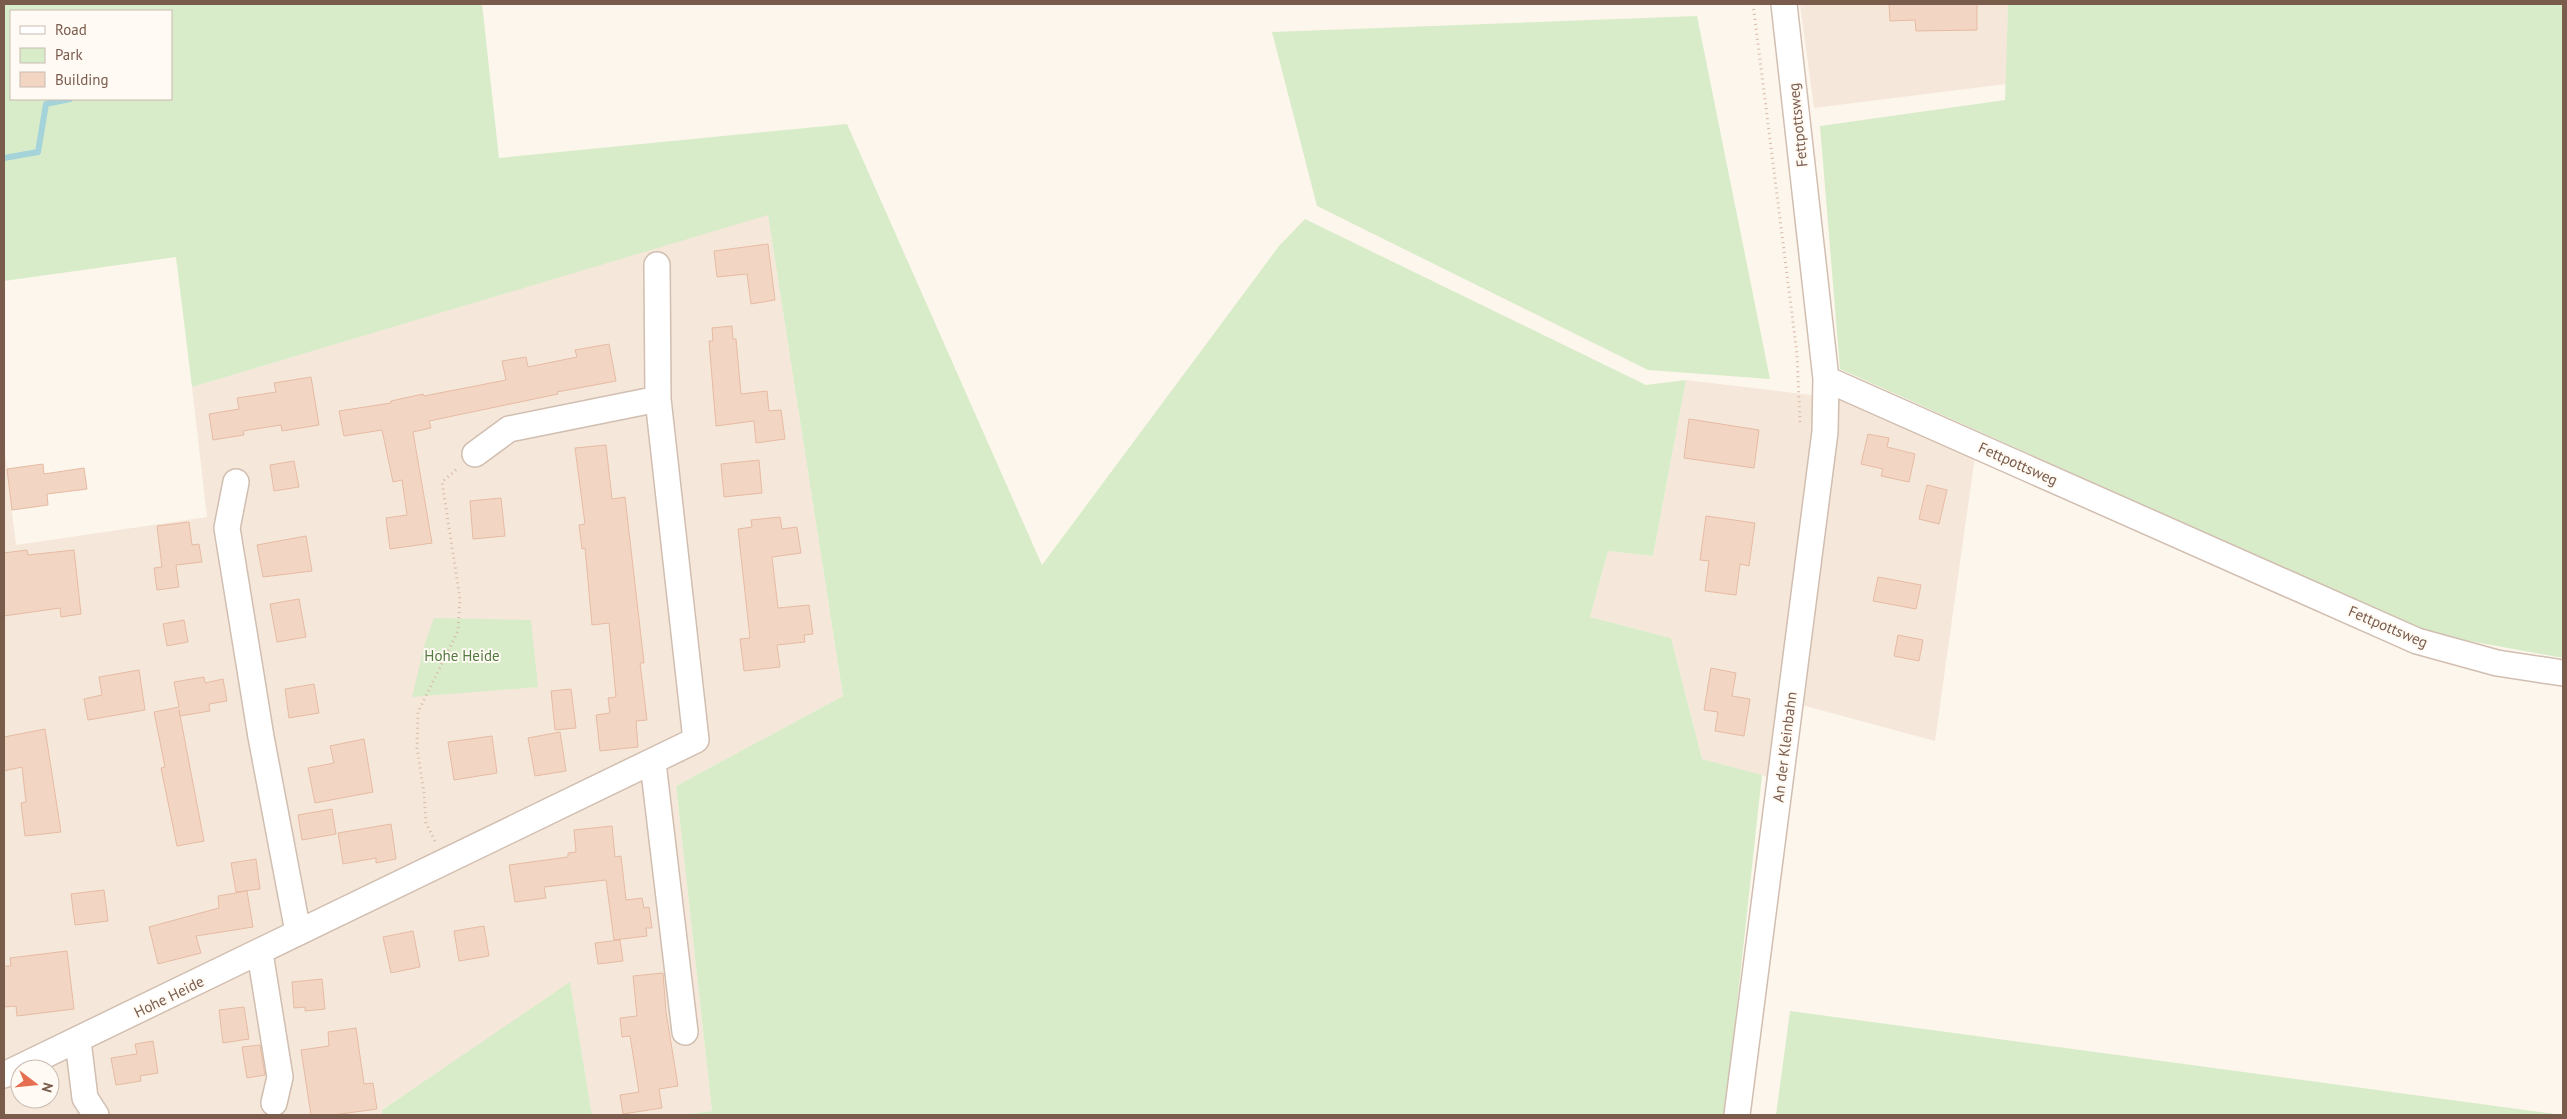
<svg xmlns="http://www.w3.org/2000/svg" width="2567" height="1119" font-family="'PT Sans',sans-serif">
	<rect width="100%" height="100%" fill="#fdf6ec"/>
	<path fill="#f5e8da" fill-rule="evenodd" d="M1800 4H2008L2006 84 1814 108Z
		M768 214 843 696 676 786 712 1111 680 1115H592L570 983 383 1109V1115H4V444L16 545 207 517 192 387ZM20 1069H50V1099H20Z
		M1686 380 1852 400 1975 456 1935 741 1783 700 1768 777 1702 759 1671 638 1590 617 1608 551 1653 556Z"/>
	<path fill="#d8ecc9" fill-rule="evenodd" d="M4 4H482L499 158 847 124 1042 565 1279 246 1305 219 1646 385 1686 380 1653 556 1608 551 1590 617 1671 638 1702 759 1762 775 1725 1115H680L712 1111 676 786 843 696 768 215 192 387 176 257 4 281ZM11 11H171V99H11Z
		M2008 4H2563V658L2431 634 1840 369 1820 126 2005 100Z
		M1697 16 1770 379 1648 370 1317 206 1272 32Z
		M434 618 531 620 538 687 412 697 425 643Z
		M570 982 592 1115H383L382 1110Z
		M1790 1011 2563 1115H1776Z"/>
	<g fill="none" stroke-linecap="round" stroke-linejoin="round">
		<path stroke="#a5d3da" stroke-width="6" d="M4 158 38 152 46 104 70 99"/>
	</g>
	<path fill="#f3d5c3" stroke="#e6bba3" d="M1889 4H1977V30L1916 31 1915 20 1890 21Z
		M768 244 775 300 751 304 747 274 717 277 714 251Z
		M732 326 733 339H736L741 394 767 391 769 411 781 410 785 439 756 443 754 421 716 426 709 341H713L712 328Z
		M609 344 616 381 557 392 558 394 429 421 431 428 413 432 432 543 390 549 386 518 407 515 402 480 393 482 382 430 344 436 339 411 391 403V401L423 394 424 396 506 380 502 361 526 357 528 367 577 357 575 350Z
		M311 377 319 425 282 431 281 425 243 431 244 435 213 440 209 414 239 409 237 398 276 392 274 383Z
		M1689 419 1759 430 1754 468 1684 458Z
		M1868 434 1889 438 1887 447 1915 454 1909 482 1881 476 1883 469 1861 464Z
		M606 445 612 499 625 497 644 663H640L647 720 636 721 638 747 600 751 596 715 610 713 608 698 616 697 609 623 592 625 585 548 582 549 579 525 585 524 575 448Z
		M759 460 762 493 724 497 721 464Z
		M294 461 299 487 274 491 270 465Z
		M43 464 44 474 84 468 87 489 47 494 48 505 12 510 7 469Z
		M1927 485 1947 490 1939 524 1919 519Z
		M501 498 505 536 473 539 470 501Z
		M1706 516 1755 523 1749 566 1740 564 1736 595 1705 591 1709 561 1700 560Z
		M780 517 782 529 797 527 801 553 772 557 778 608 809 605 813 634 804 635 805 642 777 645 780 667 744 671 740 639 750 638 738 529 752 527 751 520Z
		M189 522 192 545 199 544 202 562 176 565 179 587 157 590 154 568 162 567 157 526Z
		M306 536 312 571 263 577 257 545Z
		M27 550 28 555 74 550 81 614 61 617 60 608 4 616V553Z
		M1878 577 1921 585 1916 609 1873 601Z
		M299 599 306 637 277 642 270 604Z
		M184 620 188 642 167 646 163 624Z
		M1898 635 1923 640 1919 661 1894 656Z
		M1711 668 1736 673 1732 696 1750 699 1744 736 1715 731 1718 712 1704 710Z
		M139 670 145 710 88 720 84 699 102 695 99 677Z
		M204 677 205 683 223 679 227 701 209 704 210 711 180 716 179 710 204 841 177 846 161 768 165 767 154 712 179 707 174 682Z
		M314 684 319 713 289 718 285 689Z
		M571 689 576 728 555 730 551 691Z
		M45 729 61 832 25 836 21 803 26 802 22 767 4 771V737Z
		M560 732 566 771 535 776 528 738Z
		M492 736 497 773 454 780 448 742Z
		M364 739 373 792 315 803 308 768 334 763 330 746Z
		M332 809 336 834 302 840 298 815Z
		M391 824 396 859 376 863V858L343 864 338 833Z
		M612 826 615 857 621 856 626 900 642 898 644 908 649 907 652 928H646L647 936 614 940 606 880 544 887 546 898 515 902 509 865 568 857V853L576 852 574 830Z
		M256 859 260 889 236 892 231 863Z
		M104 890 108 921 75 925 71 894Z
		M247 891 253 927 196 936 201 953 158 964 149 927 219 908 218 896Z
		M484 926 489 956 459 961 454 931Z
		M413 931 420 967 391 973 383 937Z
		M620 940 623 961 598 964 595 943Z
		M67 951 74 1009 17 1016 16 1006 4 1007V966H11L10 958Z
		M663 973 666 1012 678 1086 659 1089 662 1108 623 1114 620 1095 639 1092 630 1036 622 1037 620 1018 637 1016 633 976Z
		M322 979 325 1009 305 1011V1007L294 1008 292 982Z
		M244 1007 249 1039 223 1043 219 1010Z
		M356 1028 364 1084 373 1083 377 1109 333 1115H311L301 1050 329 1046 328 1032Z
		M153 1041 158 1073 140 1076 141 1081 116 1085 111 1058 137 1054 135 1044Z
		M260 1045 265 1075 247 1078 242 1047Z"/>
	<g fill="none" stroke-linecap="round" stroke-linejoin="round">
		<defs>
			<path id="minor" d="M1826 379 2417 641 2497 663 2563 673
				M475 454 509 429 658 399
				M236 482 227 528 261 737 298 932
				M653 763 685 1032
				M260 953 280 1077 274 1103
				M78 1041 85 1098 96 1115
				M4 1075 696 740 658 399 657 265
				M1737 1115 1825 432 1826 379 1784 4"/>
		</defs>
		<use href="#minor" stroke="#d1beb0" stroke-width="28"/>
		<path stroke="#d9b8a5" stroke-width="3" stroke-dasharray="1 4" stroke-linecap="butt" d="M1753 4 1797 354 1800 424
			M435 841 426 823 424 793 417 748 418 712 458 631 460 599 442 482 457 469"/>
		<use href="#minor" stroke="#fff" stroke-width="25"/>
	</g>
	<g text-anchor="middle" stroke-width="4" stroke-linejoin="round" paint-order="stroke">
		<g font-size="15" fill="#7a5c4d" stroke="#fffaf3">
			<text transform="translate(1798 125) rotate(-96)" y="5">Fettpottsweg</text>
			<text transform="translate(2018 464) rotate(24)" y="5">Fettpottsweg</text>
			<text transform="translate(2388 627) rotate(23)" y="5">Fettpottsweg</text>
			<text transform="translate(1785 747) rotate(-83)" y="5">An der Kleinbahn</text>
			<text transform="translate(169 997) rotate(-26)" y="5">Hohe Heide</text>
		</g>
		<g font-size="15" fill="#537a41" stroke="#fffaf3">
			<text x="462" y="661">Hohe Heide</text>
		</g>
	</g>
	<rect width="2567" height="1119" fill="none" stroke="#7a5c4d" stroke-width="10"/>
	<rect x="10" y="10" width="162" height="90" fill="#fffaf3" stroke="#cabbb1"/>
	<rect x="20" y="26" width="25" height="8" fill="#ffffff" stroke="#cabbb1"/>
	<text x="55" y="35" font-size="15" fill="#7a5c4d">Road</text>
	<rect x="20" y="48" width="25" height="15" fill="#d8ecc9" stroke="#cabbb1"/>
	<text x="55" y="60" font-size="15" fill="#7a5c4d">Park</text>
	<rect x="20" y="72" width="25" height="15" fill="#f3d5c3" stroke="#cabbb1"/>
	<text x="55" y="85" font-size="15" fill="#7a5c4d">Building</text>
	<g transform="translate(35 1084) rotate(106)"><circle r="24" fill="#fffaf3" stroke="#cabbb1"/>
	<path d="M0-4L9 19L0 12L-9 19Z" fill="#e76f51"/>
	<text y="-8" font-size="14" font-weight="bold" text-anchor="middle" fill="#7a5c4d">N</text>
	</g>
</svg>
